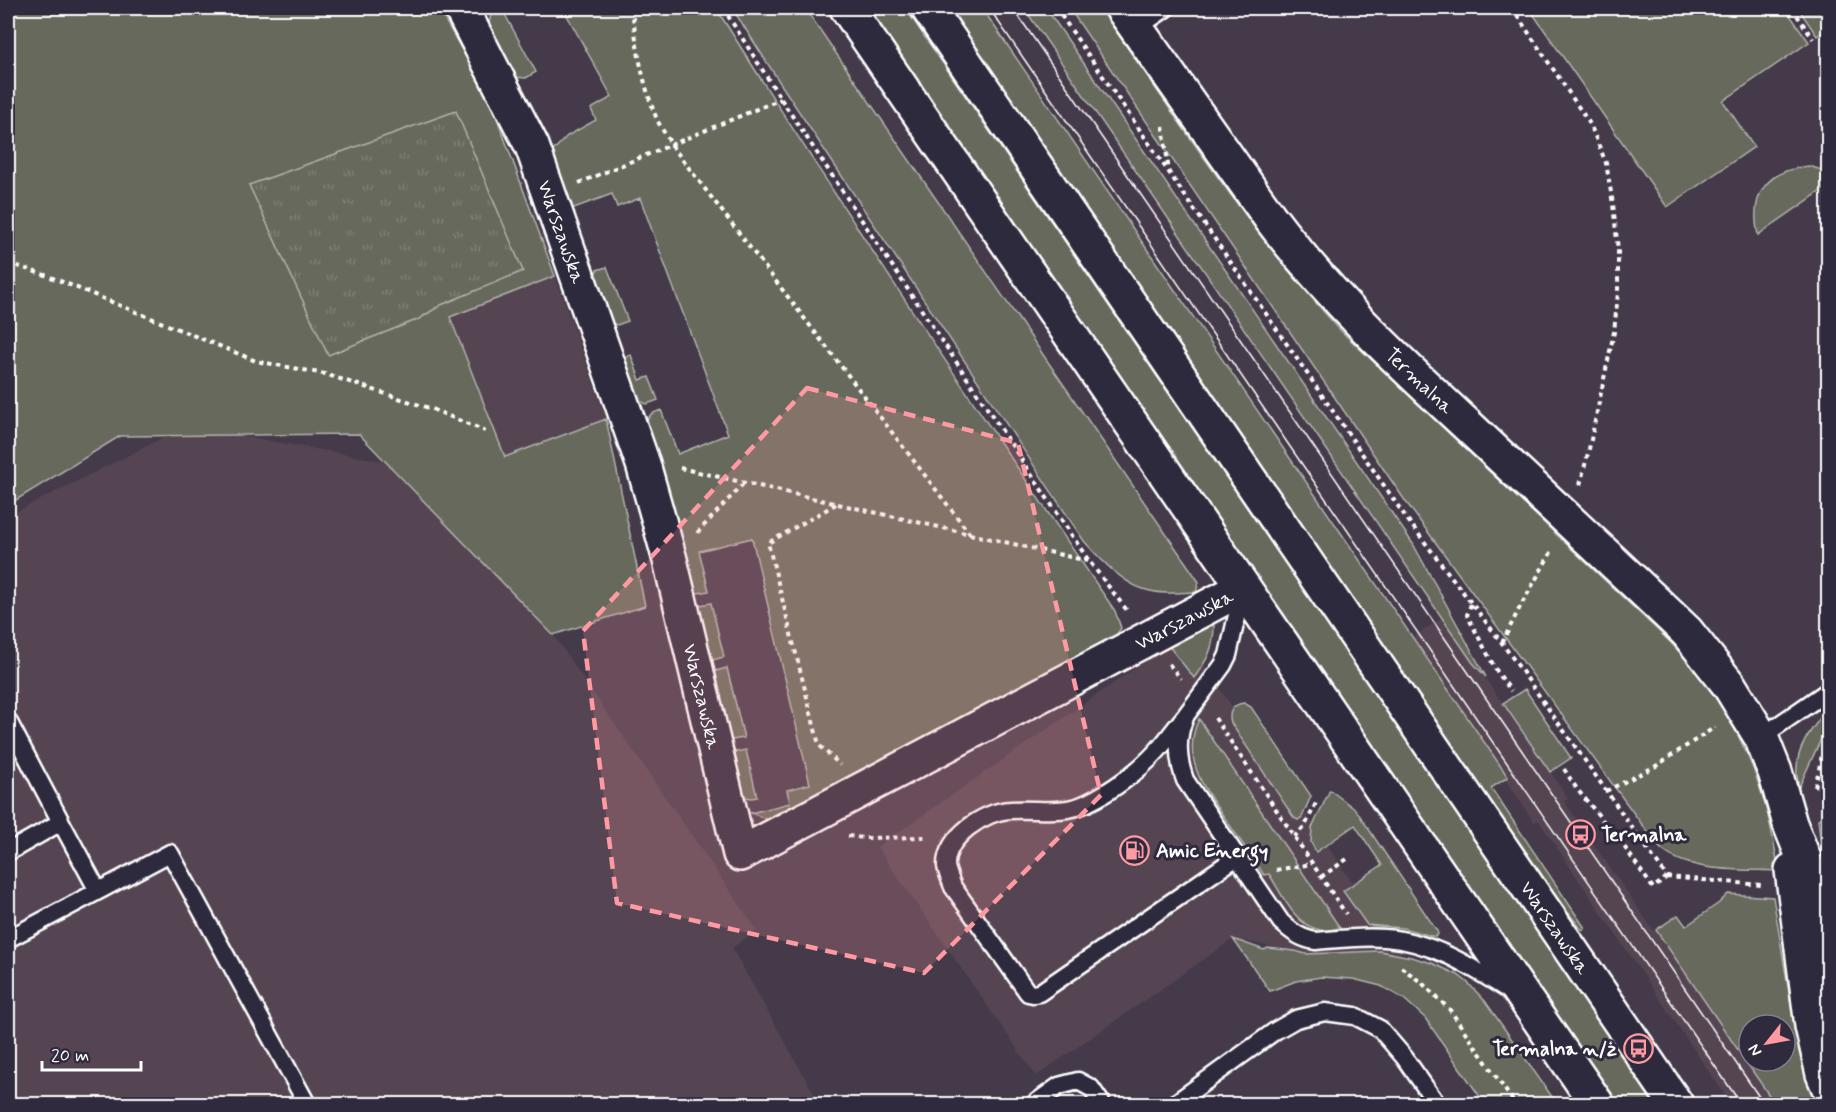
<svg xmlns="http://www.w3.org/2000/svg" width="1836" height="1112" font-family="Mynerve,sans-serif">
	<defs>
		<pattern id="park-tufts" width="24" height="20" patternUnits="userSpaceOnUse" patternTransform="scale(1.5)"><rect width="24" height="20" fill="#66695b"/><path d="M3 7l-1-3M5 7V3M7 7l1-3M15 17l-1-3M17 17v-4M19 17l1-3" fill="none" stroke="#7d8074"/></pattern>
	</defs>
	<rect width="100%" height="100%" fill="#453a4a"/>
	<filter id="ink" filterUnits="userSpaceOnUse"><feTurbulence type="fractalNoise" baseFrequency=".0167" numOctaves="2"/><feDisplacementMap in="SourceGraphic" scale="12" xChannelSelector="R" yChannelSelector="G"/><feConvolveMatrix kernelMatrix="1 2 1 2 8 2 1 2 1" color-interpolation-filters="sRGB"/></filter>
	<g filter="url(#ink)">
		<path fill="#544553" d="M555 276 606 419 505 457 450 316Z
			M186 426 440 471 757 930 732 948 820 1104H8V516Z
			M1443 617 1568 798 1564 801 1608 865 1654 931 1656 930 1775 1104H1731L1538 820 1534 822 1505 779 1507 777 1412 638Z
			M1183 635 1416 975 1233 939 1036 1076 877 847Z"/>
		<path fill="#66695b" stroke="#b2b4ad" stroke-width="1.5" fill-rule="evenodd" d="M8 8H438L490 99 555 276 450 317 505 457 606 419 645 606 553 635 359 434 120 436 8 505Z
			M563 8H716C844 212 979 412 1115 611L1121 628 1115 637 838 784 766 819 751 813 790 803 787 790 810 784 752 538 699 551 709 591 698 593 691 589 645 423 651 414 661 410 678 454 728 434 640 198 617 207 612 194 571 209 550 154 567 136 596 120 591 109 612 97Z
			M732 8H805L1199 582 1196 592C1179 593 1160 595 1143 589 1123 583 1098 557 1084 541L784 89Z
			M866 8H905L1655 1104H1616Z
			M948 8H982L1508 777 1491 788 1585 928 1582 930 1559 901Z
			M1024 8H1046L1413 544 1486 677 1473 663Z
			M1069 8H1100C1177 118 1250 232 1341 331L1669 641C1715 688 1749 744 1766 808 1772 829 1775 850 1779 871 1742 869 1684 874 1657 845L1406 502Z
			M1529 8H1785L1809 42 1723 101 1754 147 1667 207Z
			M1798 8H1828V28L1817 36Z
			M502 9 536 72 526 78 515 77 488 26 491 15Z
			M1809 166 1828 172V186L1758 235C1749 194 1767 170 1809 166Z
			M607 267 628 321 617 325 609 322 593 277 597 270Z
			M631 355 640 380 649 377 658 400 647 404 637 400 622 358Z
			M711 603 724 657 713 660 706 654 696 612 700 605Z
			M1214 624C1214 648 1208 659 1194 678L1168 645Z
			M727 668 744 738 732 740 725 736 711 678 716 671Z
			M1525 689 1571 758 1550 772 1503 703Z
			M1244 703 1251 707 1311 796 1302 817 1298 820 1294 818 1231 723C1228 713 1232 704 1244 703Z
			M1821 717 1827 726 1799 787C1798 781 1796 774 1797 768 1797 749 1810 731 1821 717Z
			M1199 719 1340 928C1334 929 1326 931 1320 930 1294 925 1282 894 1269 874L1264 875C1252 857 1239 839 1227 821 1205 790 1180 758 1199 719Z
			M746 750 757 797 752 798 739 796 730 759 735 752Z
			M1330 790 1356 810 1437 931 1438 934 1435 937 1403 928 1367 925 1343 891 1382 865 1355 825 1316 852 1311 842 1312 828Z
			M1728 894 1773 897 1796 1035 1805 1034 1821 1104H1775L1656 930 1678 915 1686 926 1719 903ZM1749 1025H1785V1061H1749Z
			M1233 939 1264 950 1268 948 1295 951 1306 954 1380 951 1411 957 1432 963 1458 975 1467 982 1485 1001 1557 1104H1485L1425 1018 1404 999 1381 986 1353 979 1321 977 1296 981 1270 991Z"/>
		<path fill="url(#park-tufts)" stroke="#b2b4ad" stroke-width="1.5" d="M456 111 523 271 441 305 419 319 328 355 249 185Z
			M1828 814V907L1818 819Z"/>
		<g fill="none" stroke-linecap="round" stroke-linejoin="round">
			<defs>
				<path id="lane" d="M1137 28 1166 8
					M1243 589 1228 655 1223 665 1186 715C1176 736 1177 758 1185 780L1281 922C1292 932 1301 939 1316 941 1338 939 1362 936 1385 938 1432 941 1472 967 1511 992
					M1186 715C1176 727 1167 740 1157 751 1139 771 1112 791 1087 803 1062 815 1037 808 1010 810 985 811 945 837 946 866 947 873 951 881 953 887L1028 993 1033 994 1039 993 1237 857
					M8 721 61 822
					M1761 737 1828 691
					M8 852 61 822 98 891
					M8 939 170 853 307 1104
					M1034 1104 1059 1086 1078 1081 1091 1088 1102 1104
					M1174 1104 1275 1031 1296 1019 1325 1012 1355 1016 1380 1029 1404 1057 1437 1104"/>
				<g id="street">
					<path id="s1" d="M461 8 532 146 643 464 670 560 740 854 1243 588"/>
					<path id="s2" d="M1122 8 1271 219C1329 296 1395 358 1465 423 1539 493 1614 562 1687 632L1729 685 1761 737 1775 772 1790 824 1816 889 1828 967"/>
					<path d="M1792 870 1812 1026 1823 1074 1828 1086"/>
				</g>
				<g id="secondary">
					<path d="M847 8 1597 1104"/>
					<path id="s3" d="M928 8 1676 1104"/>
				</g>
			</defs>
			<use href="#lane" stroke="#fff" stroke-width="21"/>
			<use href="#street" stroke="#fff" stroke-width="38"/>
			<use href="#secondary" stroke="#fff" stroke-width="38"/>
			<path stroke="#fff" stroke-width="4" stroke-dasharray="4.5 4.5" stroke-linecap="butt" d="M632 8C636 45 642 82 656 117 660 127 667 136 672 146L970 534
				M723 8 781 99 1089 561 1129 613
				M1056 8 1407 519 1502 643 1667 877 1762 885
				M1512 8 1590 124 1606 163 1613 204 1618 250V293L1614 332 1589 449 1580 485
				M1792 8 1813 39
				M1163 126 1169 172
				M579 183 781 99
				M8 263 48 276 256 361 325 374 432 409 485 431
				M680 468 1088 561
				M836 504 768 543 819 745 840 765
				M697 533 743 484
				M1471 604 1467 615 1496 670 1511 691
				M1502 643 1520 607 1553 549
				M1169 664 1181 679
				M1215 718 1346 914
				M1564 769 1577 789 1623 845 1653 888 1667 877
				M1815 787 1824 746 1828 737
				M1606 791 1656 766 1715 727
				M848 836 864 838 927 837
				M1294 837 1305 826 1316 803
				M1276 870 1312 864
				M1321 877 1350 857
				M1401 967 1422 983 1450 1010 1515 1104"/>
			<use href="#lane" stroke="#2f2a3d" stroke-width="16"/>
			<use href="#street" stroke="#2f2a3d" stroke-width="33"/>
			<use href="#secondary" stroke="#2f2a3d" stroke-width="33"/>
			<path stroke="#fff" stroke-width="1.5" d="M989 8 1741 1104
				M1013 8 1764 1104"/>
		</g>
	</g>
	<path fill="#ff9aa2" fill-opacity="0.2" stroke="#ff9aa2" stroke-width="4.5" stroke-dasharray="12 8" stroke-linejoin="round" d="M807 388 1018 443 1101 795 924 973 617 903 583 631Z"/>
	<defs>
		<symbol id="bus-ring" viewBox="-11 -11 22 22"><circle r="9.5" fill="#2f2a3d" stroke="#ff9aa2" stroke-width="1.5"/><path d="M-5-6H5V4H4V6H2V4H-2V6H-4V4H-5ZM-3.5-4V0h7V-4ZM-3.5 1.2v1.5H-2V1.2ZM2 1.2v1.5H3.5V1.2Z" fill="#ff9aa2"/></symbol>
		<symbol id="fuel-ring" viewBox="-11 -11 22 22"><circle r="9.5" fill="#2f2a3d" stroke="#ff9aa2" stroke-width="1.5"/><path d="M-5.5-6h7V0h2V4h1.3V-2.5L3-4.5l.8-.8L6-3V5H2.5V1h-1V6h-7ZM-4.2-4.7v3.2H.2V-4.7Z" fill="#ff9aa2"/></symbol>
	</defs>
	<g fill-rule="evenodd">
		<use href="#bus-ring" x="1564" y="818" width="33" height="33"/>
		<use href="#fuel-ring" x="1118" y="834" width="33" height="33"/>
		<use href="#bus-ring" x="1622" y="1032" width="33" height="33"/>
	</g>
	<g text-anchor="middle" stroke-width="6" stroke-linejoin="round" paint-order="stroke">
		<g font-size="20" fill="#fff" stroke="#2f2a3d">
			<text dy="7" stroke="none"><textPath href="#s1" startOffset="246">Warszawska</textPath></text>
			<text dy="7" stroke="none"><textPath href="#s2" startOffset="478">Termalna</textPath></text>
			<text dy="7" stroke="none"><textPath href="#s1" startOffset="1396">Warszawska</textPath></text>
			<text dy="7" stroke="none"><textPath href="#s1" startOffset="732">Warszawska</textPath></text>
			<text dy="7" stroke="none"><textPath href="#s3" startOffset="1113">Warszawska</textPath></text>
		</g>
		<g font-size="20" font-weight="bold" fill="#fff" stroke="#2f2a3d" text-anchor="start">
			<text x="1601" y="841">Termalna</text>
			<text x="1156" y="857">Amic Energy</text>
			<text x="1617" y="1055" text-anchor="end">Termalna n/ż</text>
		</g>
	</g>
	<rect width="1836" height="1112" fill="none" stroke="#2f2a3d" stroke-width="30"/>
	<rect x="15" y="15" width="1806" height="1082" fill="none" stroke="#fff" stroke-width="2" filter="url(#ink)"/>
	<g transform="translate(1767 1043) rotate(239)"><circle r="28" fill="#2f2a3d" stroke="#827f8b" stroke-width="1.5"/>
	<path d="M0-4.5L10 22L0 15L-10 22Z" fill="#ff9aa2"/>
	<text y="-9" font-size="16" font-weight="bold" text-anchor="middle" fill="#ffffff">N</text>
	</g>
	<path d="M42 1061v9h99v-9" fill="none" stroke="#ffffff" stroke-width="3"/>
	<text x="51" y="1061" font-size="18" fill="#ffffff" stroke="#2f2a3d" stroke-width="4.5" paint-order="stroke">20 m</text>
</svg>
